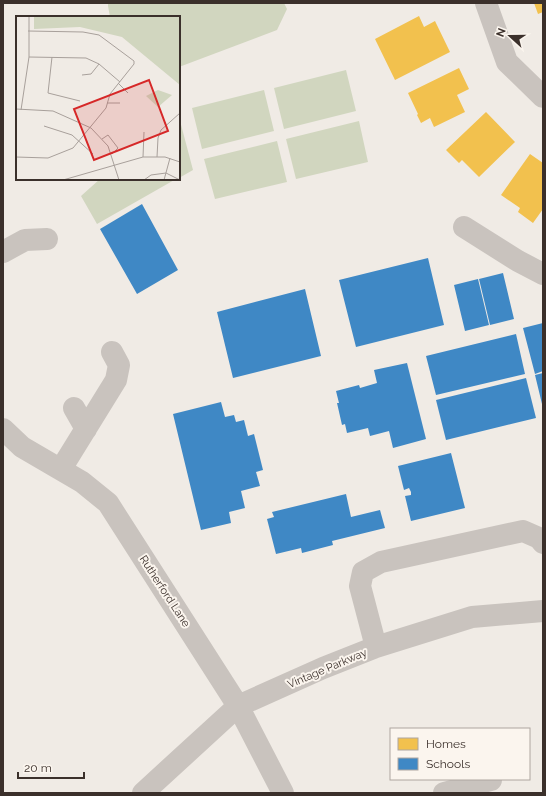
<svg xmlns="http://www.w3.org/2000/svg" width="546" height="796" font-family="Raleway,sans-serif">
	<rect width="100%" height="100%" fill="#f0ebe5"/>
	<path fill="#d1d6bf" d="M108 3H284L287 9 277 30 179 67V17H110L108 6Z
		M346 70 356 111 284 129 274 88Z
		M264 90 274 131 202 149 192 108Z
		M179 117 193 170 179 178Z
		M359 121 368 162 296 179 286 139Z
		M277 141 287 182 215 199 204 159Z
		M100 179H176L97 224 81 196Z"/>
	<path fill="#f2c14e" d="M534 3H543V12L538 14Z
		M419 16 424 27 435 21 450 52 395 80 375 39Z
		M459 68 469 89 457 95 465 112 434 127 430 118 421 123 417 115 418 114 408 93Z
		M486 112 515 142 479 177 462 160 459 163 446 150Z
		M530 154 543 163V209L533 223 518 212 520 208 501 195Z"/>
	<path fill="#3f88c5" d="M142 204 178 270 137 294 100 229Z
		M428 258 444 325 356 347 339 280Z
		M503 273 514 319 490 325 479 279Z
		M478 279 489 325 465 331 454 285Z
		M305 289 321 356 233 378 217 312Z
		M543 323V371L535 374 523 328Z
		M516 334 525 374 436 395 426 356Z
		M407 363 426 439 393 448 389 431 370 436 368 428 347 433 345 424 342 425 337 403H339L336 391 359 385 360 388 377 383 374 370Z
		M543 373V404H542L535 375Z
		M526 378 536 418 446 440 436 400Z
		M221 402 225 417 234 415 236 422 244 420 248 436 254 434 263 470 256 472 260 486 241 491 245 508 229 512 231 523 201 530 173 414Z
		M451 453 465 508 411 521 405 496 411 495V492L409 488 404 490 398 466Z
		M346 494 351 517 380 510 385 528 332 541 333 545 302 553 301 548 276 554 267 519 274 517 272 512Z"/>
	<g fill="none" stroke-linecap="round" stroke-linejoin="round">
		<path stroke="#c9c3be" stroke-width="22" d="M486 3 507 62 543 97
			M464 227 518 261 543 274
			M3 252 25 240 47 239
			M74 408 86 429
			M3 429 22 447 82 482 108 503 238 706 283 793
			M61 469 116 380 119 365 112 352
			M376 647 360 586 363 572 381 562 523 531 539 538 543 543
			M143 793 238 706 323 668 376 647 472 617 543 611
			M444 793 491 780"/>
	</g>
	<g text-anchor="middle" stroke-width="4" stroke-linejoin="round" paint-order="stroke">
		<g font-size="11" fill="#3b302b" stroke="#fbf5ee">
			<text transform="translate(165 591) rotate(57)" y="4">Rutherford Lane</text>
			<text transform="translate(327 668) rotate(-23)" y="4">Vintage Parkway</text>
		</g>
	</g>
	<g transform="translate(16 16)">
		<rect width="164" height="164" fill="#f0ebe5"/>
		<path d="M18 0H164V69L106 21 64 11 18 13Z" fill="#d1d6bf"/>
		<path d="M142 74 156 79 142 91 130 80Z" fill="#d1d6bf"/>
		<path fill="none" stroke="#a8a09b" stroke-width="1" d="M13 41 70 42 83 48 104 66M36 41 32 77 64 85M66 59 75 58 83 48M102 67 112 77M91 87H104M0 93 37 95 75 112 92 130 103 164M5 94 13 41V0M28 110 56 119 77 138M86 123 92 119 102 132 96 138M0 141 32 142 57 132 90 92 94 78 118 48V45L83 19 67 16 12 15M127 141 128 116M141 141 142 122 145 114 164 97M47 164 127 141H149L164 146M128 164 135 159 150 157 164 164M148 164 154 142"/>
		<path fill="#d62828" fill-opacity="0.15" stroke="#d62828" stroke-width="2" d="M133 64 152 115 78 144 58 93Z"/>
		<rect width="164" height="164" fill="none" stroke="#3b302b" stroke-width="2"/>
	</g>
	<rect width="546" height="796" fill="none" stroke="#3b302b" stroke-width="8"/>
	<rect x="390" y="728" width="140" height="52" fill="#fbf5ee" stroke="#aea6a0"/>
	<rect x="398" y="738" width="20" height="12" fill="#f2c14e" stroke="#aea6a0"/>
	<text x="426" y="748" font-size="12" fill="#3b302b">Homes</text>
	<rect x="398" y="758" width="20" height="12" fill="#3f88c5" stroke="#aea6a0"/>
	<text x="426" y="768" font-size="12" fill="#3b302b">Schools</text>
	<g transform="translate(510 36) rotate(291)" stroke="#fbf5ee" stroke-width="3" paint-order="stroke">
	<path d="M0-3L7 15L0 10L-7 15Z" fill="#3b302b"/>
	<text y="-6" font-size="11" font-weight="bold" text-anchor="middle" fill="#3b302b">N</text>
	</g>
	<path d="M18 772v6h66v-6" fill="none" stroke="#3b302b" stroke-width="2"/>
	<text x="24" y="772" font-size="12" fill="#3b302b" stroke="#fbf5ee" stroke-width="3" paint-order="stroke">20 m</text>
</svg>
